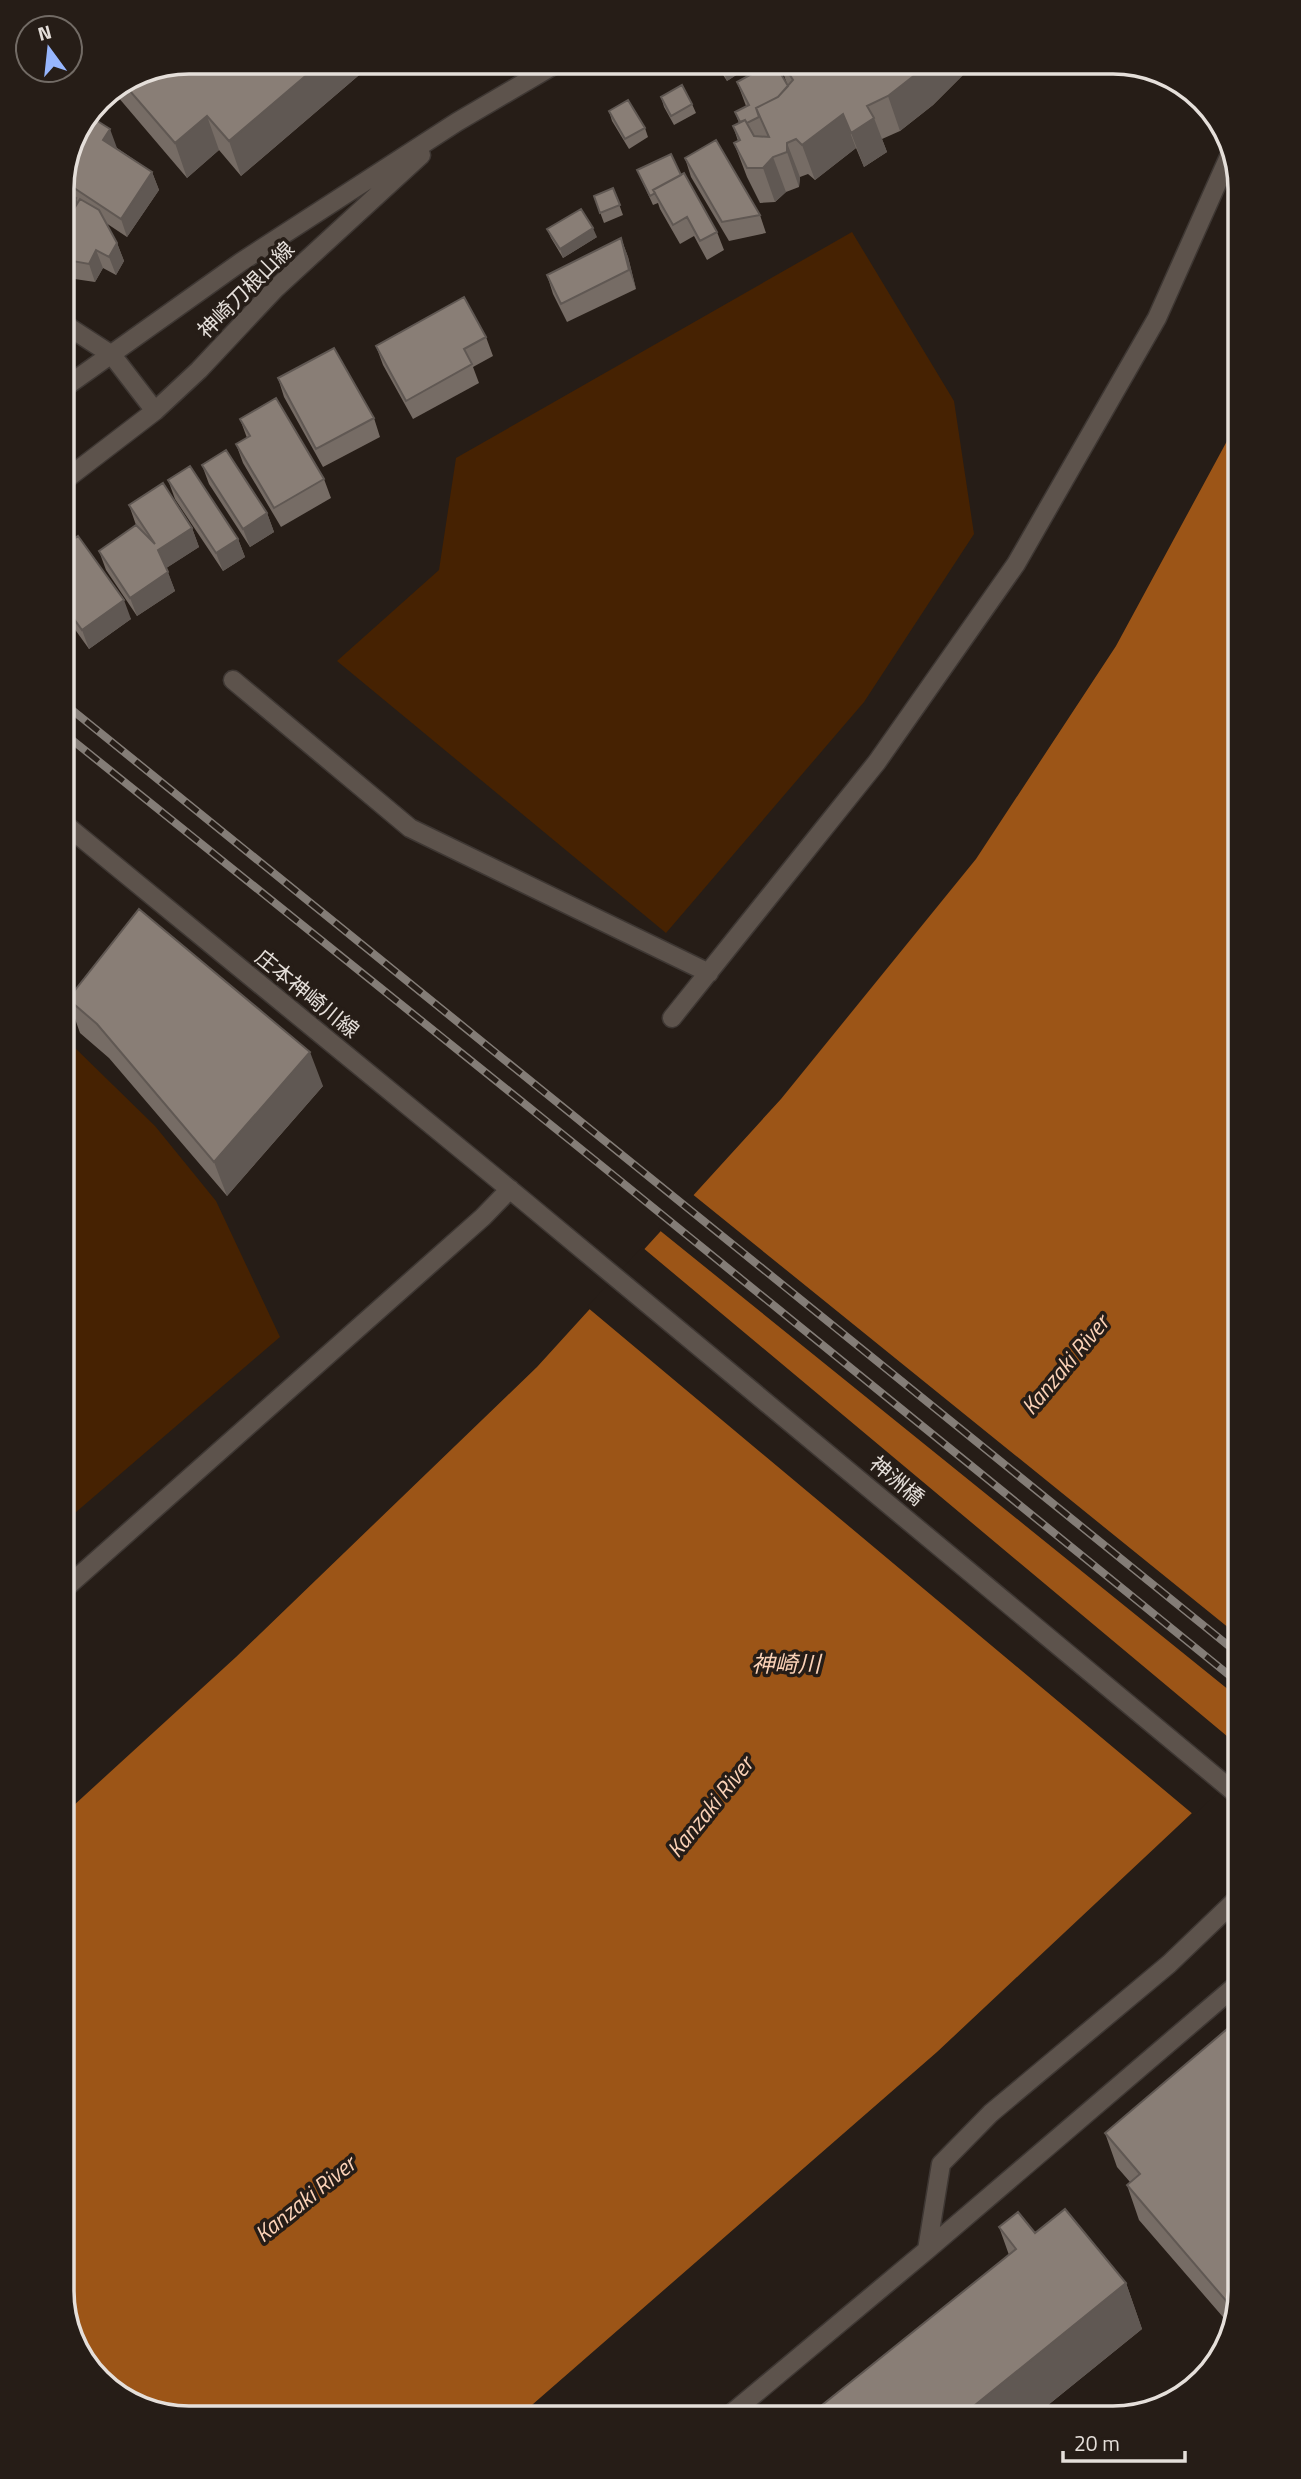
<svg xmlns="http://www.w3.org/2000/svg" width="1301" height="2479" font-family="'Titillium Web','Noto Sans JP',sans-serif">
	<rect width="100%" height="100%" fill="#261d17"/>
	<path fill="#462202" d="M852 232 954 401 974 534 864 702 666 933 337 661 439 570 456 458Z
		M61 1038 71 1044 155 1126 216 1201 280 1337 61 1525Z"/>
	<path fill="#9c5517" d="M1240 417V1768L937 2052 517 2418 181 2417 112 2392 71 2339 61 2290V1817L236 1657 537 1367 781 1099 976 859 1116 646Z"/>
	<path fill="#261d17" d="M691 1193 1240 1637V1699L658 1229Z
		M642 1247 1240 1747V1772L1194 1815 587 1307Z"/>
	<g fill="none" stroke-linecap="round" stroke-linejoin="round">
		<defs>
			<path id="minor" d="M61 322 112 355 155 411
				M61 390 241 262 457 122 561 61
				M61 483 155 411 199 370 275 289 421 155
				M233 680 410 828 709 973
				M61 821 524 1201 1240 1797
				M672 1018 877 762 1016 564 1157 318 1232 150
				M61 1592 483 1217 510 1189
				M927 2250 941 2164 991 2113 1169 1964 1240 1896
				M726 2418 927 2250 1240 1982"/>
		</defs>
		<use href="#minor" stroke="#3e3733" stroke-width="21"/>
		<use href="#minor" stroke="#5d534c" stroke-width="18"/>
		<defs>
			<path id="rail" d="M61 701 1240 1655
				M61 731 597 1162 1240 1684"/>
		</defs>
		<use href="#rail" stroke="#847d77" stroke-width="8"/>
		<use href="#rail" stroke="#261d17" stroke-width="5" stroke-dasharray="16" stroke-linecap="butt"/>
	</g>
	<path fill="#766c65" d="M714 61H758L727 81Z
		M779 61 976 62 933 105 900 131 882 139 887 152 864 167 856 148 815 180 808 174 800 177 799 187 786 192 775 202 760 203 747 177 734 143 738 141 733 126 739 123 735 112 746 106 737 82 788 87Z
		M365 70 241 176 219 150 187 178 112 90 140 71Z
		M661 97 692 104 696 113 674 125 664 107Z
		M609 111 645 128 648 137 629 149 612 121Z
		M91 117 117 148 152 172 159 190 127 237 106 223 117 243 124 261 116 275 103 268 95 282 61 277V181Z
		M685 158 760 215 766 233 729 241 691 177Z
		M637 170 681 175 717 232 724 250 707 260 694 236 680 244 660 209 658 203 653 205Z
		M613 188 623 215 604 223 594 196Z
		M547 229 597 237 563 258 551 238Z
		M621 238 628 257 636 289 567 322 553 294 547 275Z
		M486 337 493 356 473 367 479 383 413 419 383 365 376 346Z
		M278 378 374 418 380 437 323 467 284 397Z
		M240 419 324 479 331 498 281 527 243 463 236 444 247 438Z
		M202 465 267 513 274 532 250 547 209 484Z
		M168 480 238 539 245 557 223 571 175 499Z
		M129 505 192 528 199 547 166 568 175 591 137 616 106 570 99 551 136 525Z
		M61 548 131 619 89 649 61 610Z
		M68 999 323 1086 227 1196 109 1058 80 1033Z
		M1105 2133 1240 2291 1229 2324 1139 2220 1127 2185 1130 2182 1117 2167Z
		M999 2227 1035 2233 1126 2283 1142 2329 1032 2418H806L1009 2255Z"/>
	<path fill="#605853" d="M323 61H362L365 70 241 176 229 141Z
		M721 61H758L727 81 720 62Z
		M929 61 976 62 933 105 900 131 888 96Z
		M843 114 856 148 815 180 802 145Z
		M207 116 219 150 187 178 175 143Z
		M874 118 887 152 864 167 851 133Z
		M110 129 117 148 103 140Z
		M787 143 800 177 799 187 787 152Z
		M773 157 786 192 775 202 763 168Z
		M152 172 159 190 127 237 121 219Z
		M76 198 82 216 61 249V219Z
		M593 228 597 237 563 258 560 249Z
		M621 238 628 257 636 289 629 270Z
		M117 243 124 261 116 275 109 257Z
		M96 250 103 268 95 282 89 264Z
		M267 513 274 532 250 547 243 529Z
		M192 528 199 547 165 569 158 550Z
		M238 539 245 557 223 571 216 553Z
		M168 572 175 591 137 616 130 598Z
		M124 600 131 619 89 649 82 630Z
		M310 1052 323 1086 227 1196 214 1162Z
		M1126 2283 1142 2329 1032 2418H959Z"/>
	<path fill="#897e76" stroke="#605853" stroke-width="2" d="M189 61H323L229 141 207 116 175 143 123 83 140 71Z
		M781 61H897L901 62 929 61 920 71 888 96 867 106 874 118 851 133 843 114 802 145 796 139 787 143V152L773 157 763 168H747L734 143 740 140 733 126 745 120 754 136 769 137 756 108 778 97 793 80Z
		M774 62 788 86 778 97 756 108 759 117 747 123 745 120 740 122 735 112 749 105 737 82Z
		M682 85 692 104 671 116 661 97Z
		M628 100 645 128 625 139 609 111Z
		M91 117 110 129 103 140 152 172 121 219 62 180Z
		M716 140 760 215 722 222 685 158Z
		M671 154 681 175 653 190 655 193 650 196 637 170Z
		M684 173 717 232 700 241 687 217 673 225 653 190Z
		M613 188 620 205 600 213 594 196Z
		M61 189 76 198 61 219Z
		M80 199 99 210 117 243 109 257 96 250 89 264 61 259V230Z
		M581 209 593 228 560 249 547 229Z
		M621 238 629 270 561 304 547 275Z
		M464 297 486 337 464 349 472 364 406 401 376 346Z
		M334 348 374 418 316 449 278 378Z
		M276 398 324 479 274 508 236 444 250 436 240 419Z
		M226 450 267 513 243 529 202 465Z
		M190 466 238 539 216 553 168 480Z
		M163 483 192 528 158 550 168 572 130 598 99 551 136 525 155 544 129 505Z
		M78 536 124 600 82 630 61 601V548Z
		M139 909 310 1052 214 1162 97 1024 68 999Z
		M1240 2018V2291L1234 2310 1127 2185 1140 2174 1105 2133Z
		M1065 2209 1126 2283 959 2418H806L1016 2249 999 2227 1018 2212 1035 2233Z"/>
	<g text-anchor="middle" stroke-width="7" stroke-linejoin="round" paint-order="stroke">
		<g font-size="21" fill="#e5dfda" stroke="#261d17">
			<text transform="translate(246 290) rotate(-45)" y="7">神崎刀根山線</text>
			<text transform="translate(307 994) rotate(39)" y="7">庄本神崎川線</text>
			<text transform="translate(897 1481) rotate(40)" y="7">神洲橋</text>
		</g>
		<g font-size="23" font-style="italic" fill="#fbd2b7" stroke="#261d17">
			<text transform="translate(1065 1365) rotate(-50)" y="8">Kanzaki River</text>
			<text x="786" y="1672">神崎川</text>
			<text transform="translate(710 1807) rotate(-51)" y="8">Kanzaki River</text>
			<text transform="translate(305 2199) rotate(-39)" y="8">Kanzaki River</text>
		</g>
	</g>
	<path d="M0 0H1301V2479H0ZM189 74H1113A115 115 0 0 1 1228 189V2291A115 115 0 0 1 1113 2406H189A115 115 0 0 1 74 2291V189A115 115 0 0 1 189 74Z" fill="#261d17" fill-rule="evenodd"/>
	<path fill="none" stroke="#e5dfda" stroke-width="3.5" d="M189 74H1113A115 115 0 0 1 1228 189V2291A115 115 0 0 1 1113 2406H189A115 115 0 0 1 74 2291V189A115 115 0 0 1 189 74Z"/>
	<g transform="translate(49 49) rotate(345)"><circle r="33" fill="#261d17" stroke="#726b65" stroke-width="2"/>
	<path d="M0-5L12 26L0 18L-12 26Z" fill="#97b6fd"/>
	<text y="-10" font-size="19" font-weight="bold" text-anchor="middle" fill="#e5dfda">N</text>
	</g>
	<path d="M1063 2451v10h122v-10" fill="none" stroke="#e5dfda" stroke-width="3.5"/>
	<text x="1074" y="2451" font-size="21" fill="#e5dfda" stroke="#261d17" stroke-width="5" paint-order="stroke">20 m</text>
</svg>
